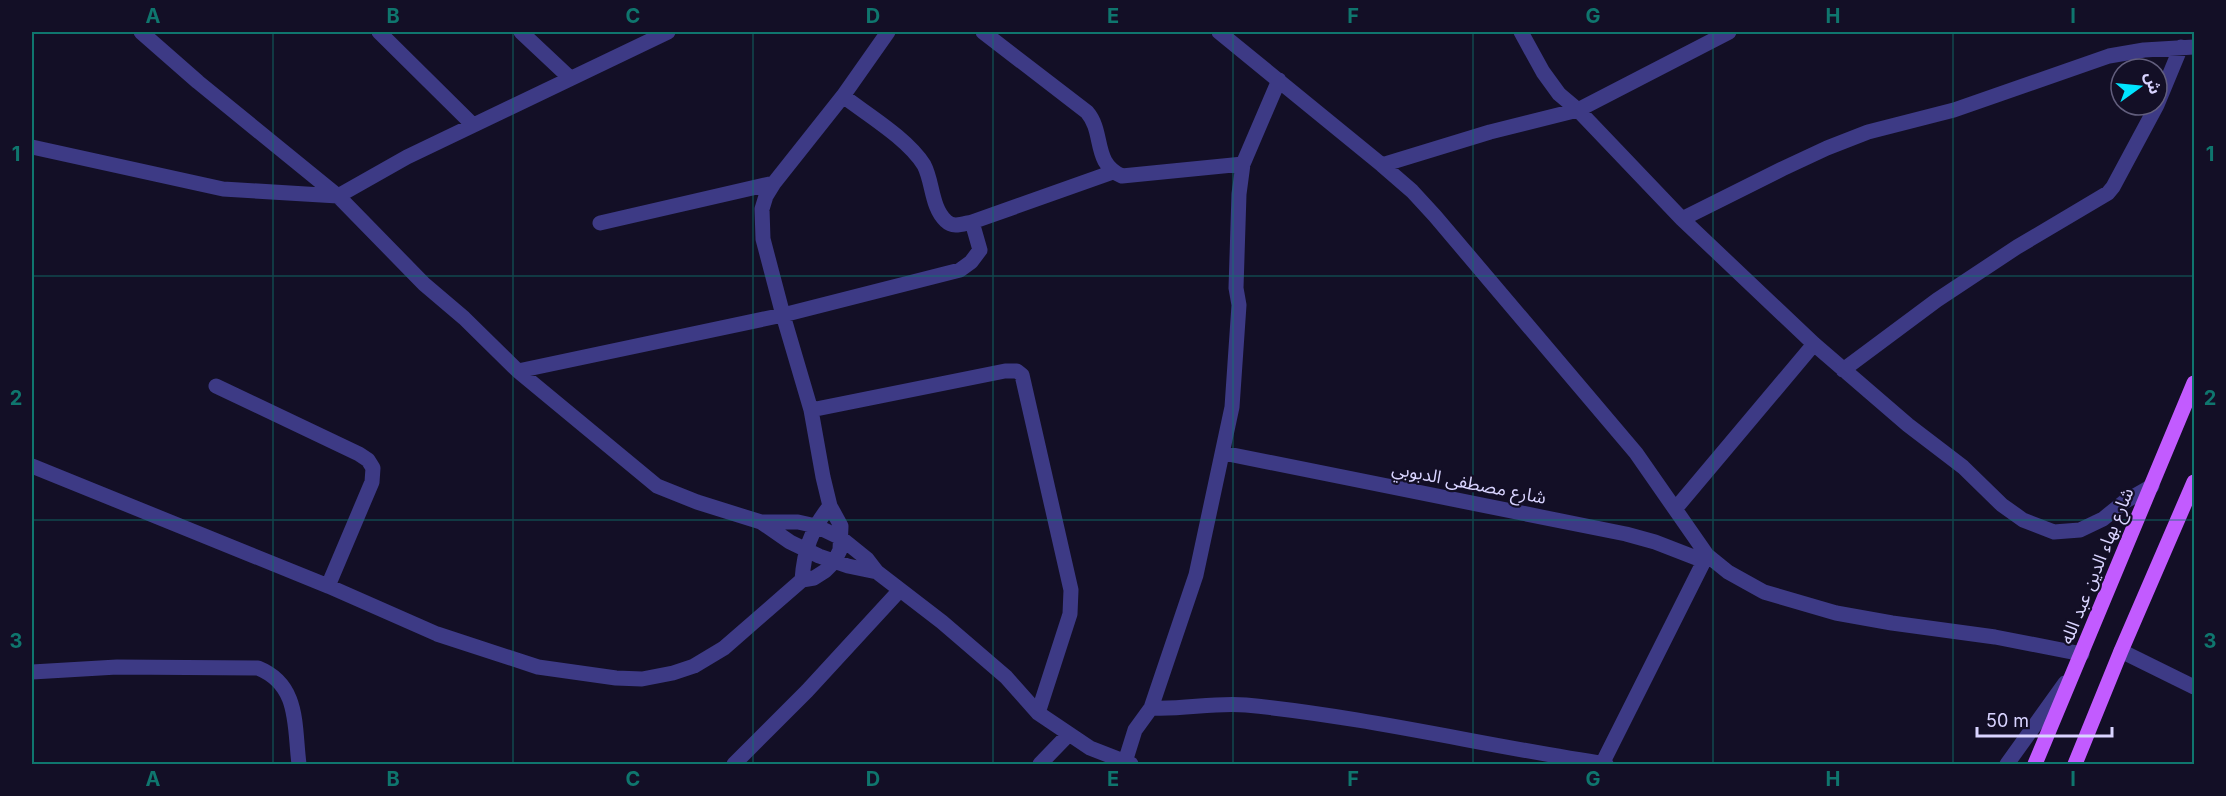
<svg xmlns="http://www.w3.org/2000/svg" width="2226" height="796" font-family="Inter,'Noto Sans Arabic',sans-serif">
	<rect width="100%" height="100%" fill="#130f26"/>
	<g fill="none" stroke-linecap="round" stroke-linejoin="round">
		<path stroke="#3d3a85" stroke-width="15" d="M141 32 198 82 338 196 424 284 464 318 518 371 657 486 697 502 761 522 790 542 819 556 848 566 877 572
			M379 32 473 125
			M521 32 570 78
			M983 32 1087 112C1105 133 1092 163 1122 176L1243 164
			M1219 32 1382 165 1412 191 1435 216 1636 453 1707 555 1728 572 1764 592 1836 613 1892 623 1995 637 2082 654
			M1521 32 1543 72 1559 94 1578 110 1682 219 1814 344 1908 425 1963 467 2002 505 2023 520 2054 532 2080 530 2103 519 2124 502 2152 486
			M843 96C868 115 908 139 924 165 933 182 931 207 946 221 953 228 962 224 972 222L1113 172
			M2157 105 2181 47
			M32 147 223 189 338 196 407 157 668 32
			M1382 165 1490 132 1578 110 1729 32
			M1682 219 1782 169 1827 148 1868 132 1954 110 2109 56 2144 50 2194 47
			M600 223 774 183
			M1843 370 1937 300 2017 247 2108 193 2113 187 2157 105
			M518 371 783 315 960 270 971 262 980 250 972 222
			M216 386 359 454 368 460 373 468 372 482 328 586
			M811 410 1005 371H1017L1022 375 1071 590 1070 614 1038 713
			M1223 453 1626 534 1655 542 1704 561
			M32 466 328 586 437 634 538 667 616 678 642 679 673 673 694 666 724 648 802 580 814 578 825 571 834 562 840 550 841 526 830 506 823 477 811 410 783 315 763 239 762 209 766 196 774 183 843 96 888 32
			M1676 508 1814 344
			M761 522H798L816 526 841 538 867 559 877 572 942 622 1006 677 1038 713 1090 748 1131 764
			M802 580C804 551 811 529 830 506
			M2121 651 2194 687
			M32 672 117 667 258 668C300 685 294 726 299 764
			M1151 708C1183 710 1214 702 1246 705 1368 717 1486 746 1606 764
			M734 764 807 691 900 590
			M1040 764 1068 735
			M1127 764 1125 762 1135 730 1151 708 1196 575 1232 407 1239 305 1236 288 1239 194 1243 164 1279 80
			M1602 764 1707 555
			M2007 764 2065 683"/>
		<path stroke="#c25bff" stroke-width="15" d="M2035 764 2194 383
			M2075 764 2121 651 2194 482"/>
	</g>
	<path fill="none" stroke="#0f766e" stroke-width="1.5" stroke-opacity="0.55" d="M273 32V764M513 32V764M753 32V764M993 32V764M1233 32V764M1473 32V764M1713 32V764M1953 32V764M32 276H2194M32 520H2194"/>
	<g text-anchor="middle" stroke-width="4.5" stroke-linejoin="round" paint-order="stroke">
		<g font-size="18" fill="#d9d4ff" stroke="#130f26">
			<text transform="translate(1469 483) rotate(11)" y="6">شارع مصطفى الدبوبي</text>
			<text transform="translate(2097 566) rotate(-68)" y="6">شارع بهاء الدين عبد الله</text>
		</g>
	</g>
	<rect width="2226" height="796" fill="none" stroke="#130f26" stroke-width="66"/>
	<g transform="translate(2139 87) rotate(75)"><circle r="28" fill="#130f26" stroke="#625e7d" stroke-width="1.5"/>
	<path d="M0-4.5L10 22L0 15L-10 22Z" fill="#00e5ff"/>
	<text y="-9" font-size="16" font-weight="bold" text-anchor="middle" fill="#d9d4ff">ش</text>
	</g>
	<path d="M1977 727v9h135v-9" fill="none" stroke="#d9d4ff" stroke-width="3"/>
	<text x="1986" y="727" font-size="18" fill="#d9d4ff" stroke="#130f26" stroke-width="4.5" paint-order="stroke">50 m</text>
	<rect x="33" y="33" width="2160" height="730" fill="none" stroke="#0f766e" stroke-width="2"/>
	<g font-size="20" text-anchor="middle" font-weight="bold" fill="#0f766e">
		<text x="153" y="23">A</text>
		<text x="393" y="23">B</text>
		<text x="633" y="23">C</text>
		<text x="873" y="23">D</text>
		<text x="1113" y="23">E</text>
		<text x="1353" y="23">F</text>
		<text x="1593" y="23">G</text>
		<text x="1833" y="23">H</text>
		<text x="2073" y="23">I</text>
		<text x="16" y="161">1</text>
		<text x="2210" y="161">1</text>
		<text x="16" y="405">2</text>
		<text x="2210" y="405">2</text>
		<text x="16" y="648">3</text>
		<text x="2210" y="648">3</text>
		<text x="153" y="786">A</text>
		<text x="393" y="786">B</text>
		<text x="633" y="786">C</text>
		<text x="873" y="786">D</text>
		<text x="1113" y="786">E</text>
		<text x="1353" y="786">F</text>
		<text x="1593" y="786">G</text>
		<text x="1833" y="786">H</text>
		<text x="2073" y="786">I</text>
	</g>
</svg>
